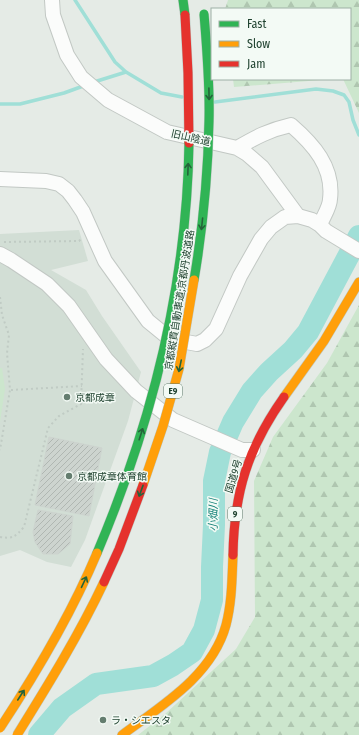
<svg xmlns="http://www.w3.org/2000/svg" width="359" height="735" font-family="'Fira Sans Condensed','Noto Sans JP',sans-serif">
	<defs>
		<pattern id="forest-firs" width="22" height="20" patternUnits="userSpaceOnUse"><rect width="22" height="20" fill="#cce6cd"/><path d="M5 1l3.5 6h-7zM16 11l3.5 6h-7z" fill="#afc6b0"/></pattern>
		<pattern id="building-hatch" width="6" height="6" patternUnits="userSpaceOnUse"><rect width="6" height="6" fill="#cdd4cf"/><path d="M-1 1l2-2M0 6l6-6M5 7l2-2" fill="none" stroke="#b0b7b2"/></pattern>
	</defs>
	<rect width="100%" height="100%" fill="#e5ebe6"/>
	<path fill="#d2ded5" d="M79 230 88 261 51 270 86 290 102 316 141 372 128 421 99 501 85 540 71 567 47 562 20 550 0 556V234Z"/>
	<path fill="url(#forest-firs)" d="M228 0H359V113L343 79H350V9H225Z
		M233 79H333L234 87Z
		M359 305V735H138L165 714 236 649 255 617 254 481 273 437 327 363Z"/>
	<path fill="#cce6cd" d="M0 368H2L5 389 0 422Z"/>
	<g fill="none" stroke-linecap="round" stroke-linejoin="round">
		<path stroke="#a0dfd7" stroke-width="3.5" d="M75 0 115 62 126 72 161 93 182 97
			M94 82 126 72
			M215 102 316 89 333 91 344 95 349 102 353 120 359 135
			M0 104H20L64 93 86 85"/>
		<path stroke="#a0dfd7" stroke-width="22" d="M39 735 62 708 96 684 153 676 173 665 192 652 204 630 212 600V567L214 525V481L220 452 233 422 252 391 269 372 293 350 308 332 359 236"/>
	</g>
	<path fill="url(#building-hatch)" stroke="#cdd4cf" d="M49 437 102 448 89 516 35 505Z
		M38 510 73 516 70 544 58 554H43L35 542 33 532Z"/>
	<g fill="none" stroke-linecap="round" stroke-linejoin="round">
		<defs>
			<path id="street" d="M52 0 53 15 67 55 81 77 108 100 167 132 237 148 247 154 262 167 298 216 312 220 320 225 326 231 359 251
				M237 148C256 137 269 130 291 125 313 144 334 167 330 199 330 207 323 217 320 225
				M0 179 46 181 59 184 68 191 75 200 83 212 105 261 148 321 170 339 197 344 205 340 216 329 240 276 261 239 271 227 285 217 298 216
				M0 254 11 260 47 284 69 306 106 359 136 391 173 420 242 450H253"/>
			<path id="fast" d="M183 0 185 15"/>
			<path id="slow" d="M284 397 324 341 359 282
				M122 735C161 706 212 676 226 625 232 602 232 578 233 555"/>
			<path id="jam" d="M233 555C234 492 248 448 284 397"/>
		</defs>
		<use href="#street" stroke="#c2c8c4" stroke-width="16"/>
		<use href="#fast" stroke="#bcc7c1" stroke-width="10"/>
		<use href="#slow" stroke="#bcc7c1" stroke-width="10"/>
		<use href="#jam" stroke="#bcc7c1" stroke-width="10"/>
		<path stroke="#c0cbc4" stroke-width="2" stroke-dasharray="2 3" stroke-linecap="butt" d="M4 242 79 241 81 239
			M0 297 2 315 9 335 7 353 10 390 0 450
			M11 390 82 386
			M0 537C13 539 15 537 24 527L48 428 59 416 81 404 83 349"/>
		<use href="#street" stroke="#fbfcfb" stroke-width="14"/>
		<use href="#fast" stroke="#30b455" stroke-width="9"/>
		<use href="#slow" stroke="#ff9f0a" stroke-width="9"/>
		<use href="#jam" stroke="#e5322d" stroke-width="9"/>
		<defs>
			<path id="fast-bridge" d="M194 280C203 227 208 174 209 121 210 85 207 50 204 14
				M97 553C152 423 187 285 189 143"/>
			<path id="slow-bridge" d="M143 485 163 426 179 369 194 280
				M0 728C37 672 71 615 97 553
				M17 735C48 685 79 635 104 582"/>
			<path id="jam-bridge" d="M185 15 188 73 189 143
				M104 582 119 549 143 485"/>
		</defs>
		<use href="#fast-bridge" stroke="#bcc7c1" stroke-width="10" stroke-linecap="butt"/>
		<use href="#slow-bridge" stroke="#bcc7c1" stroke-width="10" stroke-linecap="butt"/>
		<use href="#jam-bridge" stroke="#bcc7c1" stroke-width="10" stroke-linecap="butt"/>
		<use href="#fast-bridge" stroke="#30b455" stroke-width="9"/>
		<use href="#slow-bridge" stroke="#ff9f0a" stroke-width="9"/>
		<use href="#jam-bridge" stroke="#e5322d" stroke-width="9"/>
	</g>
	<defs><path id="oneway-shaft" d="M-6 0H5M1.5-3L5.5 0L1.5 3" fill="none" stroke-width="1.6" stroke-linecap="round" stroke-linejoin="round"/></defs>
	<g stroke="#24643a">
		<use href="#oneway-shaft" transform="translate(209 94) rotate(89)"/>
		<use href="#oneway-shaft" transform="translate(188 169) rotate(-88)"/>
		<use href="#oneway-shaft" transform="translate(202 224) rotate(96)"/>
		<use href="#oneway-shaft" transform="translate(180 366) rotate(102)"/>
		<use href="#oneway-shaft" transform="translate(141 434) rotate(-72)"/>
		<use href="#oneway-shaft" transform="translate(141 491) rotate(110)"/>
		<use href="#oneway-shaft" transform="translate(84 582) rotate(-65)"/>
		<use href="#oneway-shaft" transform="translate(21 695) rotate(-57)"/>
	</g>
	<g fill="#647d6f" stroke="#f3faf5" stroke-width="1.5">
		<circle cx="67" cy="397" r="4"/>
		<circle cx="69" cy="476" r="4"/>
		<circle cx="103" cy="720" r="4"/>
	</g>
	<g text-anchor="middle" stroke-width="3" stroke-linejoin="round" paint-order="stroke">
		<g fill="#f3faf5" stroke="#5f796a" stroke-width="1">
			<rect x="164" y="384" width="18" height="14" rx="3"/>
			<rect x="228" y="507" width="14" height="14" rx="3"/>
		</g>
		<g font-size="9" font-weight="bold" fill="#1f422f">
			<text x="173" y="394">E9</text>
			<text x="235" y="517">9</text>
		</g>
		<g font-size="10" fill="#1f422f" stroke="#f3faf5">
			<text transform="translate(191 137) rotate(13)" y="4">旧山陰道</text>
			<text transform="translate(179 300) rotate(-81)" y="4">京都縦貫自動車道;京都丹波道路</text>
			<text transform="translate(233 476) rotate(-73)" y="4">国道9号</text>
		</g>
		<g font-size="10" fill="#1f422f" stroke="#f3faf5" text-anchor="start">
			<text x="75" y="401">京都成章</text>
			<text x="77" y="480">京都成章体育館</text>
			<text x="111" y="724">ラ・シエスタ</text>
		</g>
		<g font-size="11" font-style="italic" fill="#118076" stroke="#f3faf5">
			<text transform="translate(213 515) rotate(-89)" y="4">小畑川</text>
		</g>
	</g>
	<rect x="211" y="8" width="140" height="72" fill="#f3faf5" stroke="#9eb0a6"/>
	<rect x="219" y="21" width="20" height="6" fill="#30b455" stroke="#9eb0a6"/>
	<text x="247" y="28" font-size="12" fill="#1f422f">Fast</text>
	<rect x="219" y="41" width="20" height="6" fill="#ff9f0a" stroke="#9eb0a6"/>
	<text x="247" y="48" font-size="12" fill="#1f422f">Slow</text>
	<rect x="219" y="61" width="20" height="6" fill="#e5322d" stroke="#9eb0a6"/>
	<text x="247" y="68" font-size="12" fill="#1f422f">Jam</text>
</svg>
